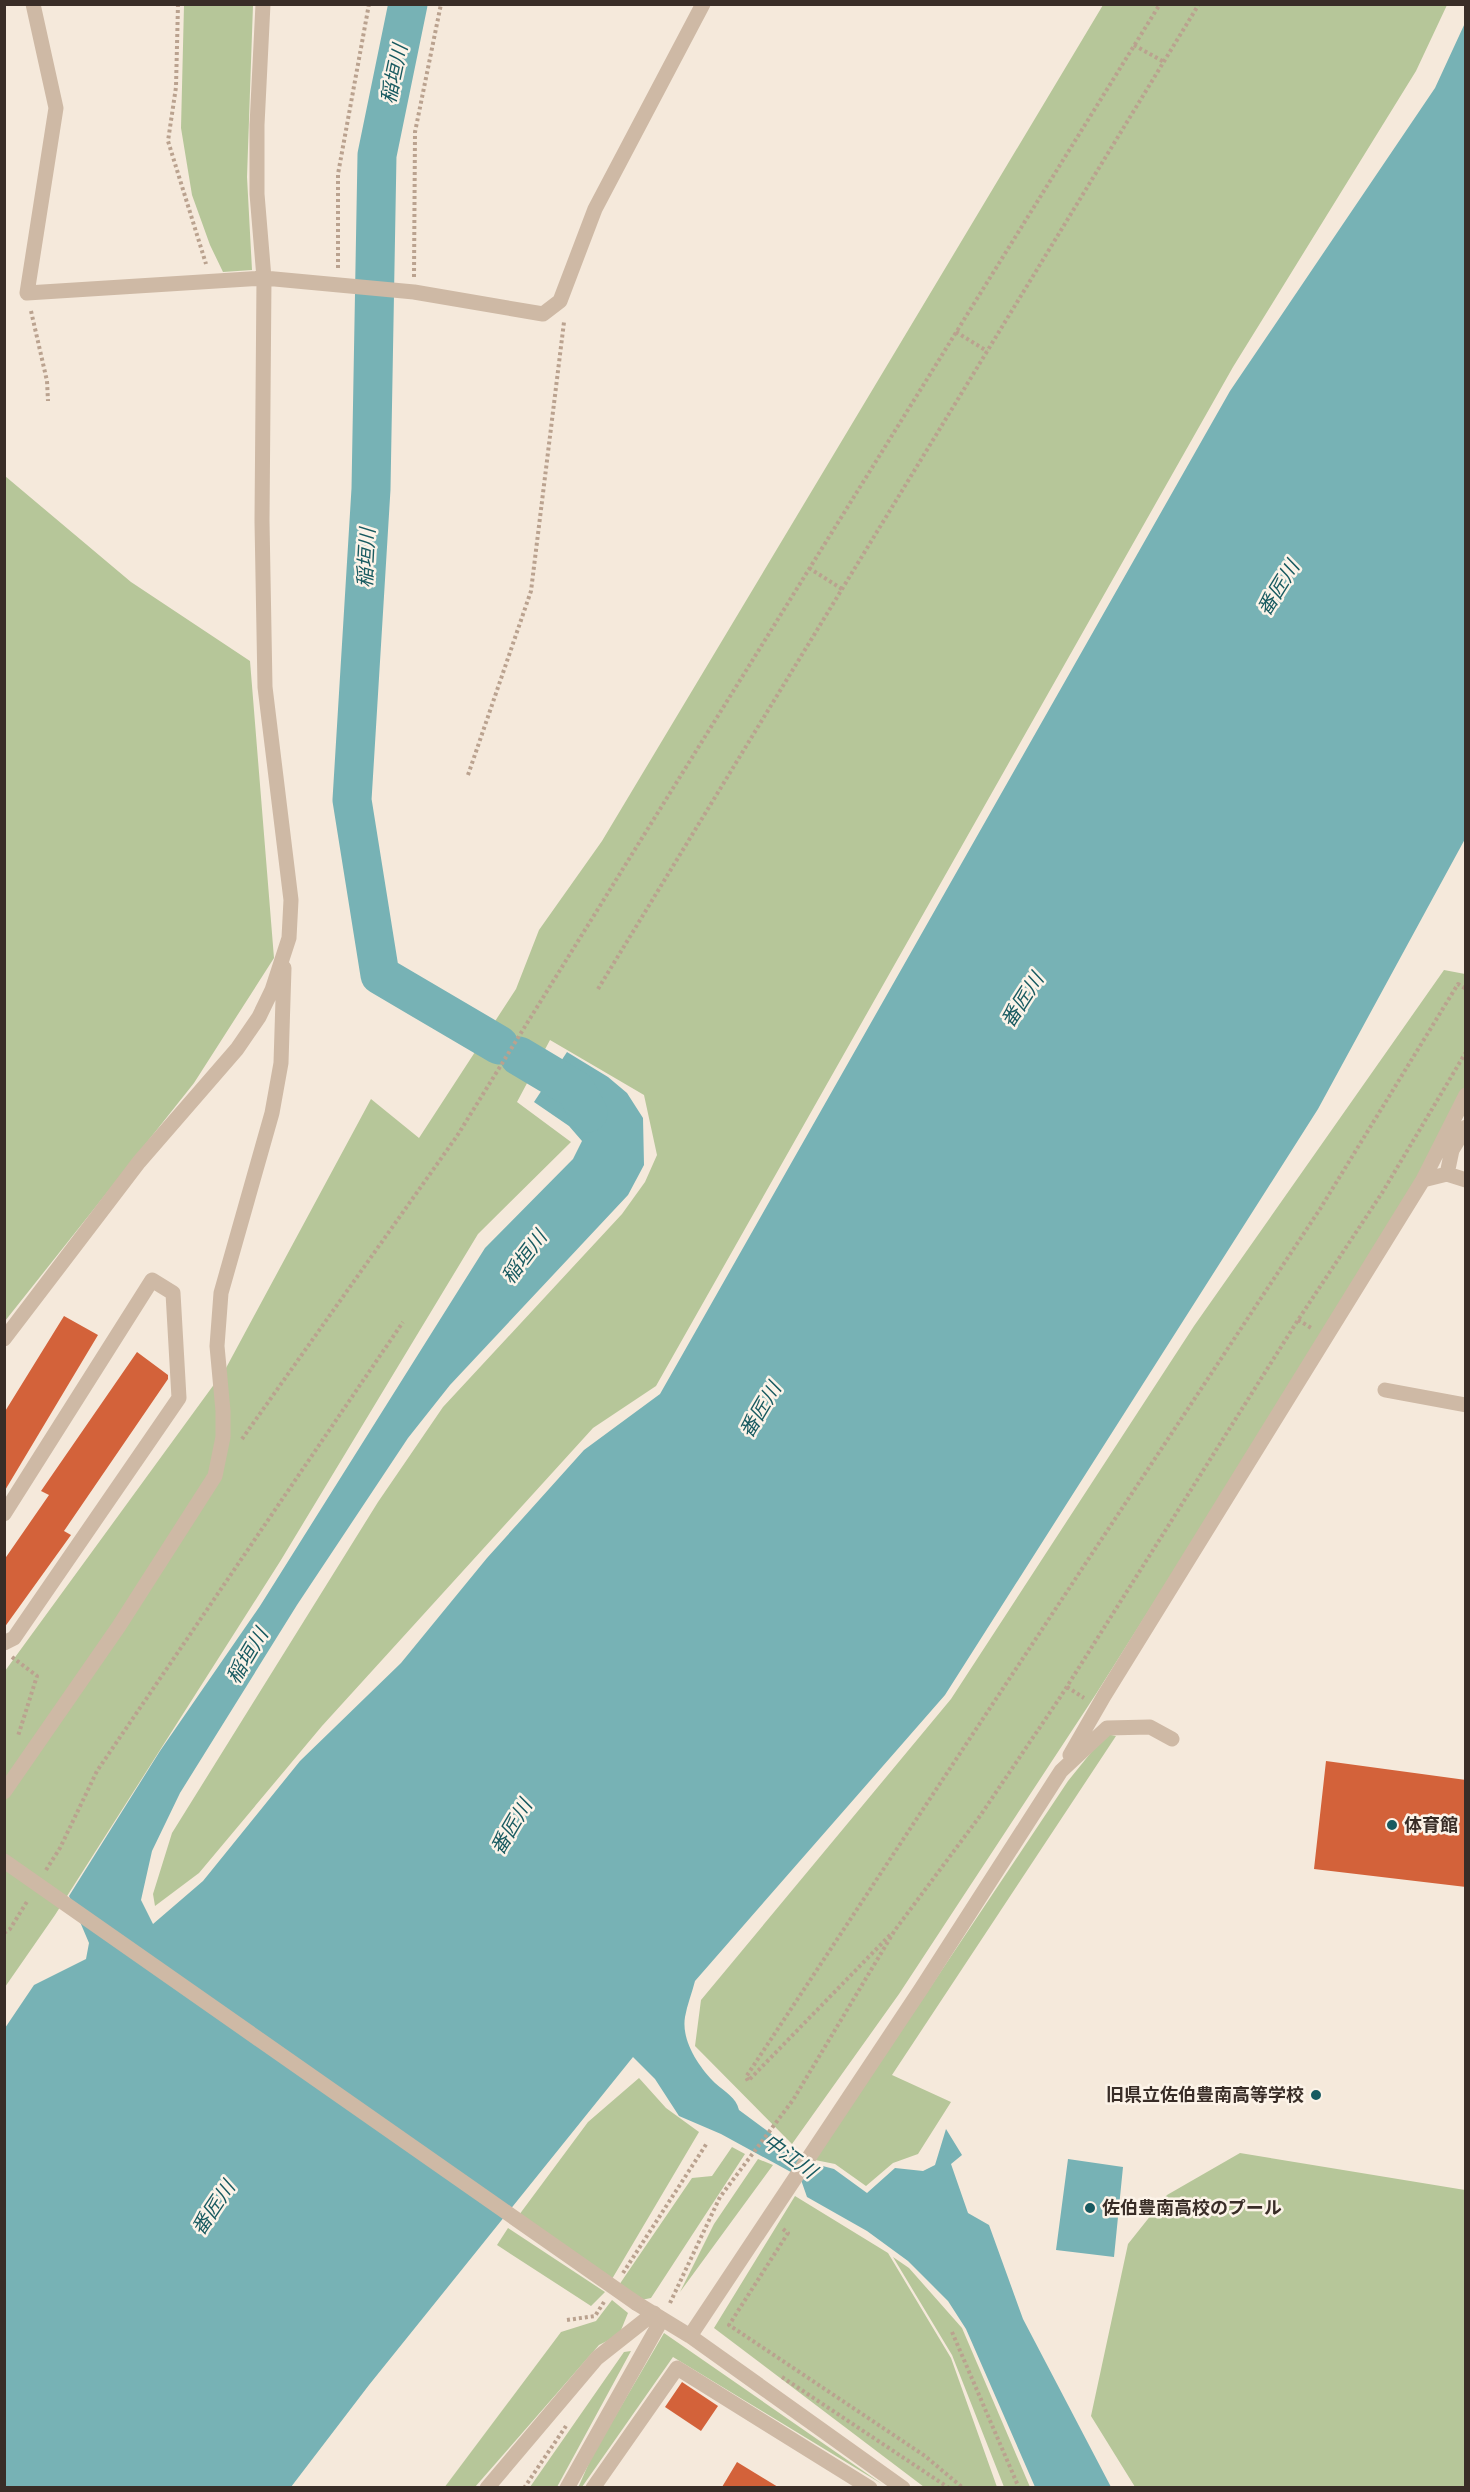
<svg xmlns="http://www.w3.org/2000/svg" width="1470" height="2492" font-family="'Space Grotesk','Noto Sans JP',sans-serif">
	<rect width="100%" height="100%" fill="#f5e9db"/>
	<path fill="#b6c699" d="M184 5H253L247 177 252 270 223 272 210 245 192 195 181 128Z
		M1103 5H1447L1416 71 1233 367 656 1386 593 1428 322 1726 199 1873 155 1906 153 1894 172 1833 378 1502 443 1407 622 1214 645 1182 657 1155 644 1095 550 1040 517 1102 571 1142 478 1234 281 1560 55 1915 5 1987V1671L226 1368 371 1099 419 1138 516 989 539 930 602 841Z
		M5 476 131 582 250 661 274 958 194 1083 5 1321Z
		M1444 970 1465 974V1110L1096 1694 899 1994 792 2144 695 2046 701 2000 951 1699 1194 1326Z
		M1106 1734 1116 1736 892 2075 951 2102 918 2154 893 2163 866 2186 835 2164 815 2160 1068 1781Z
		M639 2078 666 2108 699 2132 612 2279 519 2215 588 2122Z
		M732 2147 745 2154 651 2298 641 2300 619 2285 692 2178 712 2176Z
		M1240 2153 1465 2190V2487H1135L1091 2416 1128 2244 1167 2195Z
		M758 2159 773 2165 680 2292 714 2224Z
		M795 2196 888 2253 951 2358 997 2487H924L714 2328Z
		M508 2228 605 2292 591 2306 497 2245Z
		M893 2257 909 2268 962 2328 1030 2487H1004L952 2355Z
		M612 2300 628 2313 619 2335 599 2345 475 2487 444 2488 561 2332 596 2321Z
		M664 2333 882 2484 673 2357 582 2487 578 2488 592 2456Z
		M631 2351 557 2487H530L624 2352Z"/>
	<path fill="#77b2b5" d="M1465 23V839L1318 1109 945 1695 695 1981C692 1993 687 2005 685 2017 681 2041 699 2067 715 2083 726 2093 736 2097 739 2110L811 2163 834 2169 867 2193 895 2168 923 2171 935 2165 946 2129 962 2155 951 2164 968 2213 989 2225 1023 2319 1111 2487H1035L966 2329 948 2301 908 2261 867 2231 807 2197 800 2177 721 2134 679 2116 655 2079 633 2057 369 2385 291 2487 5 2488V2028L34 1985 86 1959 89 1943 69 1896 160 1751 260 1606 485 1248 573 1159 582 1141 569 1126 534 1102 567 1052 608 1077 627 1093 643 1118 644 1165 628 1195 450 1385 408 1438 297 1605 180 1793 152 1851 141 1900 153 1924 203 1881 300 1761 401 1663 487 1558 584 1450 660 1394 1230 391 1435 88Z
		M1068 2159 1123 2167 1114 2257 1056 2250Z"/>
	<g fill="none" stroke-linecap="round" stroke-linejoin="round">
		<path stroke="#77b2b5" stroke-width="39" d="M408 4 377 155 371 489 352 800 380 975 499 1045
			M519 1056 576 1090 588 1113"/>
	</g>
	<path fill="#d3623a" d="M64 1316 98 1335 4 1492V1413Z
		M137 1352 168 1375V1379L64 1531 71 1535 4 1628V1560L49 1495 41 1491Z
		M1326 1761 1466 1780V1887L1314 1869Z
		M682 2382 718 2406 701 2431 665 2407Z
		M737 2462 778 2487H722Z"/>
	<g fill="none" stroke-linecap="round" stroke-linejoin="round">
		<path stroke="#baa28f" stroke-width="4" stroke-dasharray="3 3" stroke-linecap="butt" d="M178 4 176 87 168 141 206 264
			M1134 45 1164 62
			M338 268V174L369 4
			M414 277 415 132 441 4
			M31 311 47 381 48 401
			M956 332 987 351
			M809 568 842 589
			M468 775 531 591 564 322
			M598 989 1199 4
			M1298 1320 1313 1329
			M242 1439 457 1136 1160 4
			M12 1657 37 1676 18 1736
			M1067 1687 1084 1698
			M46 1870 60 1848 97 1771 403 1322
			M4 1933 10 1929 28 1900
			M890 1935 748 2081 746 2077 1320 1209 1458 984 1466 989
			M783 2229 788 2233 729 2325 925 2456 963 2488
			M623 2273 707 2143
			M670 2303 720 2197 793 2100 895 1930 980 1816 1061 1696 1298 1320 1382 1193 1466 1052
			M567 2320 595 2316 604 2302
			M952 2332 1019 2488
			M782 2377 949 2488
			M524 2488 566 2426"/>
		<path stroke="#ceb9a5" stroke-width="15" d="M33 4 56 108 27 293 264 278 414 292 543 314 560 301 595 209 703 4
			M1447 1174 1452 1150 1466 1127
			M1423 1180 1466 1095
			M4 1339 139 1162 237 1049 259 1017 272 990 289 938 291 900 265 687 262 521 264 278 257 194V125L263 4
			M1385 1390 1466 1405
			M4 1514 152 1280 173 1293 179 1398 14 1638 4 1643
			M1070 1755 1104 1696 1423 1180 1447 1174 1466 1180
			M4 1792 119 1626 215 1476 223 1437V1411L217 1346 221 1293 272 1113 281 1063 284 968
			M636 2303 690 2336 903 2488
			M690 2336 921 1989 1061 1771 1107 1728 1150 1727 1172 1739
			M487 2488 597 2358 654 2313
			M567 2488 662 2319
			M593 2488 677 2368 870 2488"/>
		<path stroke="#ceb9a5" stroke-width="15" d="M4 1861 636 2303"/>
	</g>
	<g fill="#185a60" stroke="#fcf3e8" stroke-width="2">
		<circle cx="1392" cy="1825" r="6"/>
		<circle cx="1316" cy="2095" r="6"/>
		<circle cx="1090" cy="2208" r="6"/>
	</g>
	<g text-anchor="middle" stroke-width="5" stroke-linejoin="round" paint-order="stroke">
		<g font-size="18" font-weight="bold" fill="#392d27" stroke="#fcf3e8" text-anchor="start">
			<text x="1404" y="1831">体育館</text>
			<text x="1304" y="2101" text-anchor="end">旧県立佐伯豊南高等学校</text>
			<text x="1102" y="2214">佐伯豊南高校のプール</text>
		</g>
		<g font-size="20" font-style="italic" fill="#185a60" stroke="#fcf3e8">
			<text transform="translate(394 74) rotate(-78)" y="7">稲垣川</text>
			<text transform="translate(366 558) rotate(-87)" y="7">稲垣川</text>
			<text transform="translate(1278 588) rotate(-58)" y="7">番匠川</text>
			<text transform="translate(1022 1000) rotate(-57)" y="7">番匠川</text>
			<text transform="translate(524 1257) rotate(-53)" y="7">稲垣川</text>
			<text transform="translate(760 1410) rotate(-59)" y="7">番匠川</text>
			<text transform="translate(247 1656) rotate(-59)" y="7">稲垣川</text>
			<text transform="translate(511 1827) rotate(-59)" y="7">番匠川</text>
			<text transform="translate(790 2156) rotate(36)" y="7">中江川</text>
			<text transform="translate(213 2208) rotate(-56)" y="7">番匠川</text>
		</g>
	</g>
	<rect width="1470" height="2492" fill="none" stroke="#392d27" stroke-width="12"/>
</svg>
